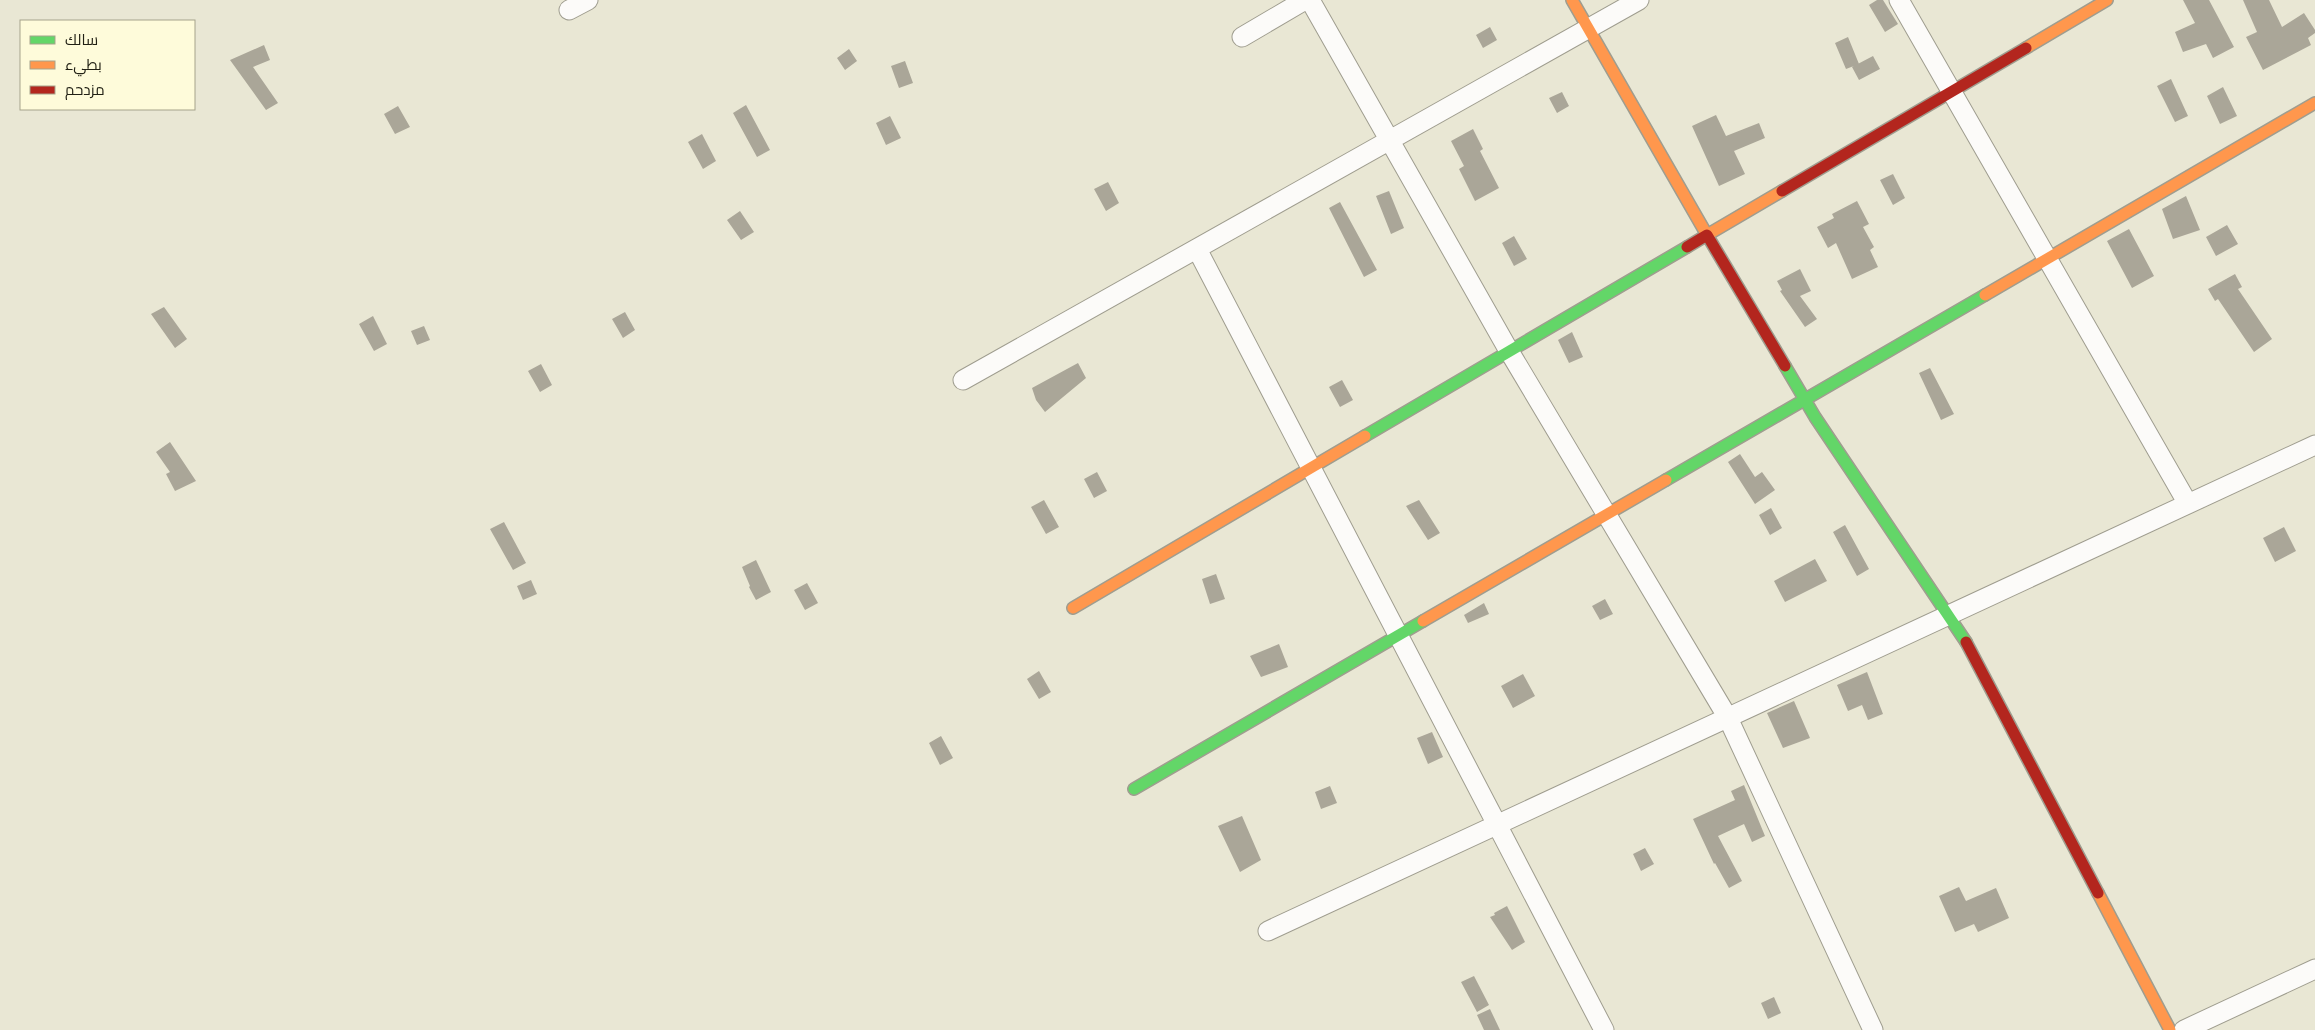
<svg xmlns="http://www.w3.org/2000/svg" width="2315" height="1030" font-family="Raleway,Cairo,sans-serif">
	<rect width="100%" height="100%" fill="#e9e7d4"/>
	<path fill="#aaa698" d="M1877 0H1883L1898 24 1885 32 1869 5Z
		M2183 0H2209L2234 47 2213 58 2206 44 2183 52 2175 32 2195 23Z
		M2243 0H2269L2282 27 2304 13 2315 30V33L2308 38 2311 45 2263 70 2246 37 2257 32Z
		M1490 27 1497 40 1483 48 1476 35Z
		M1848 37 1859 64 1846 69 1835 43Z
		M264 45 270 60 253 67 278 103 266 110 230 60Z
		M849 49 857 61 845 70 837 58Z
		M1873 56 1880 69 1859 80 1852 67Z
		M905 61 913 83 899 88 891 66Z
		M2171 79 2188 116 2175 122 2157 86Z
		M2223 87 2237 116 2220 124 2207 96Z
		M1562 92 1569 106 1557 113 1549 98Z
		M746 105 770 150 757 157 733 113Z
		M398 106 410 127 395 134 384 114Z
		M1716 115 1726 136 1759 123 1765 138 1734 151 1745 174 1719 186 1692 126Z
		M890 116 901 138 886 145 876 123Z
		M1473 129 1483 149 1480 151 1499 188 1475 201 1459 169 1464 166 1451 141Z
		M702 134 716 161 703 169 688 142Z
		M1893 174 1905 198 1893 205 1880 180Z
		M1108 182 1119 203 1106 211 1094 189Z
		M1389 191 1404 228 1391 234 1376 196Z
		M2186 196 2200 230 2173 239 2162 209Z
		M1857 201 1869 224 1863 227 1874 247 1870 250 1878 267 1852 279 1836 243 1828 248 1817 227 1834 218 1832 214Z
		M1340 202 1377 270 1364 277 1329 208Z
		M740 211 754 232 741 240 727 220Z
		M2227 225 2238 244 2216 256 2206 237Z
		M2129 229 2154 276 2132 288 2107 241Z
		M1514 236 1527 259 1514 266 1502 243Z
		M1800 269 1811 291 1800 296 1817 319 1805 327 1780 291 1782 290 1777 281Z
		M2235 274 2242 287 2238 289 2272 339 2254 352 2218 299 2215 301 2208 289Z
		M164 307 187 339 175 348 151 314Z
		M625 312 635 330 623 338 612 319Z
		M373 316 387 344 374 351 359 324Z
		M424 326 430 340 417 345 411 331Z
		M1572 332 1583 357 1569 363 1558 340Z
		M1078 363 1086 378 1045 412 1036 400 1032 388Z
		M541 364 552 385 540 392 528 371Z
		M1930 368 1954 414 1941 420 1919 373Z
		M1342 380 1353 400 1340 407 1329 387Z
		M170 442 196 481 175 491 166 474 170 472 156 452Z
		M1740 454 1755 477 1762 472 1775 490 1755 504 1728 462Z
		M1097 472 1107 491 1094 498 1084 479Z
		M1044 500 1059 527 1046 534 1031 507Z
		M1419 500 1440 533 1428 540 1406 506Z
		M1771 508 1782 528 1770 535 1759 515Z
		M504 522 526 563 513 570 490 529Z
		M1845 525 1869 569 1857 576 1833 532Z
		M2284 527 2296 551 2275 562 2263 538Z
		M1815 559 1827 581 1785 602 1774 581Z
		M756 560 771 592 756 600 749 587 750 586 742 567Z
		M1216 574 1225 599 1210 604 1202 579Z
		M531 580 537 594 523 600 517 586Z
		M807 583 818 603 805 610 794 590Z
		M1605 599 1613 614 1600 620 1592 606Z
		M1484 603 1489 614 1468 623 1464 615Z
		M1279 644 1288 667 1261 677 1250 656Z
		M1039 671 1051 692 1039 699 1027 679Z
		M1867 672 1883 714 1868 720 1862 705 1848 711 1837 685Z
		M1523 674 1535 696 1513 708 1501 686Z
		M1794 701 1810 738 1783 748 1767 713Z
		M1432 732 1443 757 1428 764 1417 738Z
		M941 736 953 758 940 765 929 743Z
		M1744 785 1765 836 1752 842 1744 824 1718 836 1742 881 1729 888 1715 863 1714 864 1693 819 1735 800 1731 791Z
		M1330 786 1337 803 1321 809 1315 792Z
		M1242 816 1261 860 1240 872 1218 826Z
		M1645 848 1654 864 1641 871 1633 854Z
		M1959 887 1966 901 1996 888 2009 918 1978 932 1974 924 1955 932 1939 896Z
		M1507 906 1525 942 1512 950 1490 917 1495 915 1494 913Z
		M1474 976 1489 1005 1477 1012 1461 982Z
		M1774 997 1781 1013 1768 1019 1761 1003Z
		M1490 1009 1500 1030H1484L1477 1015Z"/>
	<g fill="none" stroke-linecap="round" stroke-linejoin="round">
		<defs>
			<path id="street" d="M1310 0 1509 351 1728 718 1873 1030
				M1899 0 2188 504
				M569 10 588 0
				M1242 37 1305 0
				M1197 249 1604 1030
				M963 380 1639 0
				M1268 931 2315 445
				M2184 1030 2315 969"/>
			<path id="fast" d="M1785 366 1815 417 1966 642
				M1365 436 1687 247
				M1666 480 1985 295
				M1134 789 1423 621"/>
			<path id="slow" d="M1572 0 1707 235 1782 191
				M2026 48 2107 0
				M1985 295 2315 103
				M1073 608 1365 436
				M1423 621 1666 480
				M2098 893 2170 1030"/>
			<path id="jam" d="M1782 191 2026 48
				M1687 247 1707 235 1785 366
				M1966 642 2098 893"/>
		</defs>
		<use href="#street" stroke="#9f9d8f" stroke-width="21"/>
		<use href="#fast" stroke="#9f9d8f" stroke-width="14"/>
		<use href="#slow" stroke="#9f9d8f" stroke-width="14"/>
		<use href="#jam" stroke="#9f9d8f" stroke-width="14"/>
		<use href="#street" stroke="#fcfbf9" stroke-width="19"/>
		<use href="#fast" stroke="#63d668" stroke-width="11"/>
		<use href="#slow" stroke="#ff974d" stroke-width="11"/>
		<use href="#jam" stroke="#b3261e" stroke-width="11"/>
	</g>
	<rect x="20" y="20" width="175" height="90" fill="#fefbda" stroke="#a6a38b"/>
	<rect x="30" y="36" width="25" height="8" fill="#63d668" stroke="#a6a38b"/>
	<text x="65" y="45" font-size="15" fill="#212014">سالك</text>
	<rect x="30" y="61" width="25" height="8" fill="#ff974d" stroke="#a6a38b"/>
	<text x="65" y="70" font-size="15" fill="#212014">بطيء</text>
	<rect x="30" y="86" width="25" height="8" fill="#b3261e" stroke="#a6a38b"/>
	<text x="65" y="95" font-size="15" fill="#212014">مزدحم</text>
</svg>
